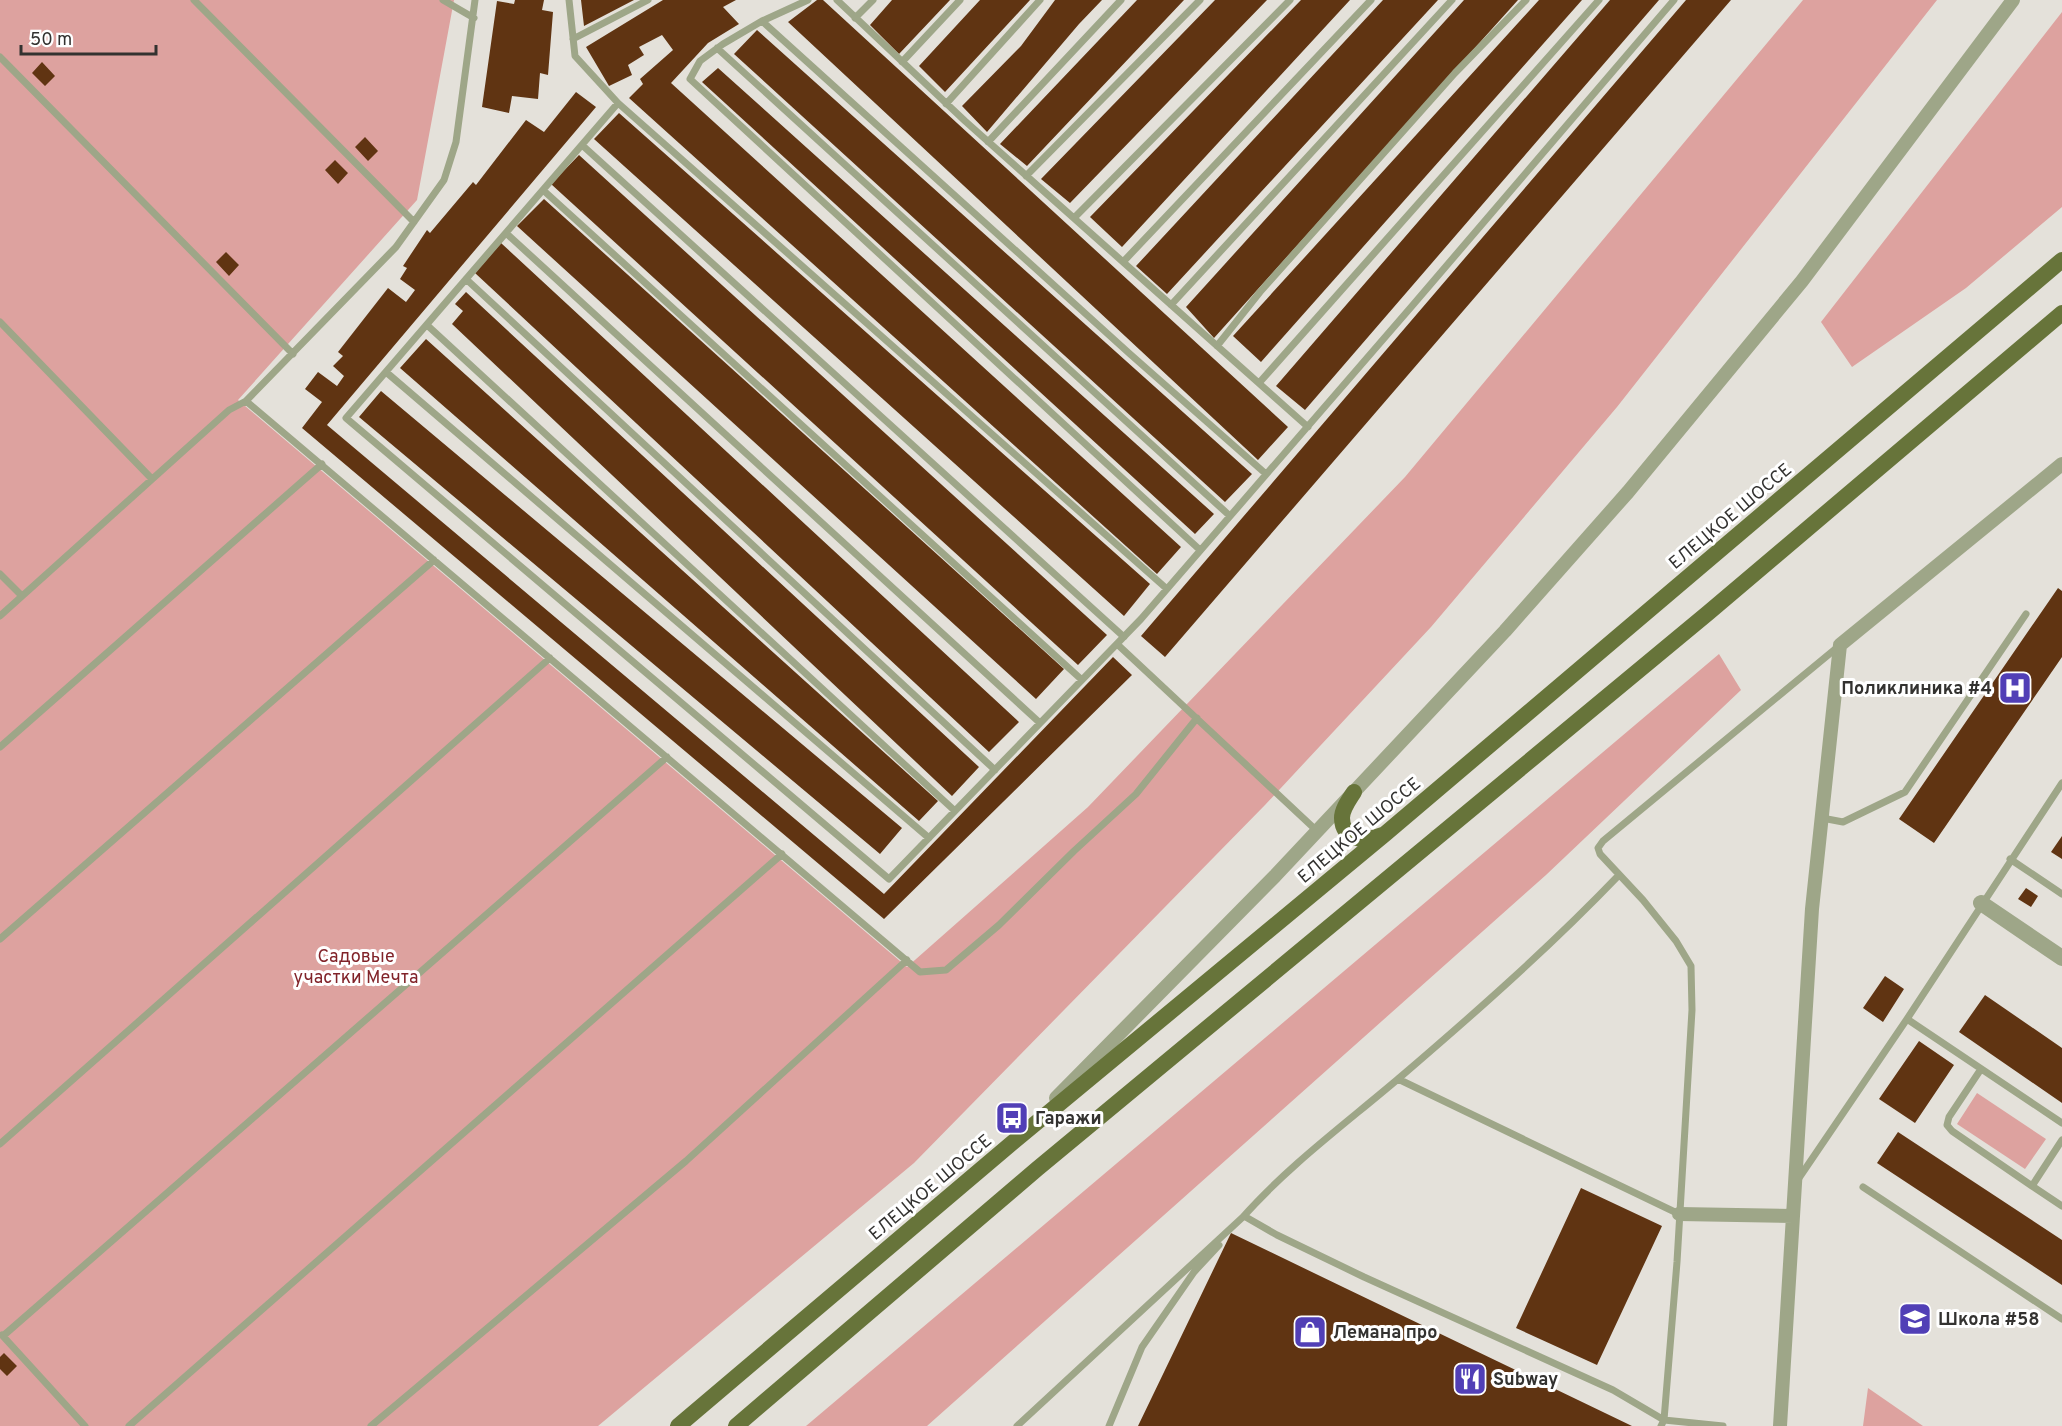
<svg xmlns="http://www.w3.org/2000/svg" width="2062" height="1426" font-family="Overpass,sans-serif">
	<rect width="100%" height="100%" fill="#e4e1da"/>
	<path fill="#dda29f" d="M0 0H454L417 200 238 400 907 967 1088 807 1405 477 1803 0H1937L1617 407 1431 627 1265 805 914 1163 598 1426H0Z
		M2062 12V207L1966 288 1852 367 1821 322Z
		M1719 654 1741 690 1546 875 927 1426H806Z
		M1977 1093 2046 1139 2025 1169 1957 1124Z
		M1868 1388 1923 1426H1863Z"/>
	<path fill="#603412" d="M515 0H544L542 10 553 12 548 75 540 73 538 99 512 96 509 113 482 107 497 1 514 4Z
		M581 0H634L584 26Z
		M663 0H736L723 7 739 24 708 43 671 83 1181 547 1157 574 629 98 643 84 640 79 673 50 662 35 639 47 644 55 628 65 632 75 609 86 586 47Z
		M817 0H823L1288 427 1258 460 788 22Z
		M892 0H950L899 54 870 25Z
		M980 0H1030L945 92 919 66Z
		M1055 0H1102L1079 24 987 132 962 106 1021 46Z
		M1137 0H1184L1027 166 1000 144Z
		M1215 0H1267L1070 203 1041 179Z
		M1301 0H1350L1122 247 1090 217Z
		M1383 0H1438L1167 294 1136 266Z
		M1464 0H1518L1214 338 1186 307Z
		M1539 0H1582L1261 362 1233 336Z
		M1610 0H1659L1305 410 1276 386Z
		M1686 0H1731L1165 657 1141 636Z
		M757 30 1252 474 1225 502 734 54Z
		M42 62 55 76 45 86 32 73Z
		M718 68 1214 514 1195 534 702 82Z
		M576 92 596 107 327 425 884 894 1113 657 1132 675 884 919 302 428 322 402 305 389 318 372 337 386 344 376 333 366 343 356 338 352 388 288 406 302 415 290 400 279 407 268 403 266 427 230 430 233 473 182 476 185 526 120 544 132Z
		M619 113 1150 584 1124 616 594 139Z
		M365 137 378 151 368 161 355 147Z
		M579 155 1107 635 1078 665 551 184Z
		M335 160 348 173 338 184 325 170Z
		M544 199 1064 669 1036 699 517 226Z
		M501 243 1019 722 989 752 475 273Z
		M226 252 239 265 229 276 216 262Z
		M466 292 979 767 952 796 452 324 463 311 455 304Z
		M426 339 938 801 919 821 400 368Z
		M381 391 902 828 880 854 359 417Z
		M2058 588 2062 591V657L1934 843 1899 819Z
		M2062 836V859L2051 852Z
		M2026 888 2038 896 2031 907 2018 899Z
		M1885 976 1904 989 1883 1022 1863 1008Z
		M1985 995 2062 1048V1103L1959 1032Z
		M1919 1041 1954 1065 1915 1123 1879 1099Z
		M1898 1132 2062 1240V1285L1877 1163Z
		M1581 1188 1662 1226 1597 1365 1516 1328Z
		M1231 1233 1345 1288 1632 1426H1138Z
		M4 1353 17 1366 7 1376 0 1369V1357Z"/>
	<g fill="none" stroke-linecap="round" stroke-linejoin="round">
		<path stroke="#9ea688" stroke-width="7" d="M194 0 414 222
			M443 0 474 18
			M475 0 456 142 444 180 396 247 246 401 920 972 946 970 999 925 1074 851 1136 794 1197 718
			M569 0 575 56 618 103 346 418 889 879 1141 619 1412 306 1674 0
			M808 0 762 21 1130 354 1266 474
			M837 0 965 121 1308 427
			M855 18 873 0
			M762 21 723 44 700 61 690 79 1200 550
			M573 39 648 0
			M717 48 1230 516
			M0 57 293 354
			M902 62 960 0
			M618 103 1167 589
			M946 104 1040 0
			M988 142 1121 0
			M582 145 1124 637
			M1026 176 1200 0
			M543 190 1082 680
			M1074 218 1290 0
			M506 233 1040 723
			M1123 262 1371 0
			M466 279 995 770
			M1171 305 1452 0
			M0 322 152 479
			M427 325 955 811
			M1217 346 1260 292 1455 73 1526 0
			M386 372 929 838
			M1259 383 1599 0
			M0 574 22 596
			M0 616 229 410 246 401
			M1117 644 1317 831
			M0 747 322 464
			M1822 818 1843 822 1905 792 2026 614
			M2010 859 2062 894
			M0 939 434 560
			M1907 1019 2062 1123
			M1981 1069 1949 1117 1947 1125 1952 1131 2032 1186
			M1398 1079 1679 1214
			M2062 1140 2032 1186 2062 1206
			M0 1144 550 658
			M1799 1178 1907 1019 2062 783
			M1863 1187 2062 1319
			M1242 1218C1288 1166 1345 1124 1398 1079 1474 1014 1550 947 1619 875
			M2 1335 85 1426
			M3 1336 667 757
			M129 1426 782 854
			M371 1426 686 1161 907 960
			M1017 1426 1244 1216 1277 1235 1364 1277 1613 1390 1664 1420 1723 1426
			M1109 1426 1142 1347 1194 1272 1219 1245
			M1661 1426 1664 1420 1677 1262 1692 1010 1691 966 1676 941 1643 900 1600 854 1598 848 1603 841 1839 646"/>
		<path stroke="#9ea688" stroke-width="14" d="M1056 1098 1275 876 1505 631 1628 492 1802 281 2013 0
			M1679 1214 1793 1216
			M1780 1426 1812 909 1840 645 2062 464"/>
		<path stroke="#9ea688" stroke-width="16" d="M1981 903 2062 958"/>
		<path stroke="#67743a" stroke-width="16" d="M1354 792C1349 800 1342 809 1342 818 1342 841 1366 842 1382 835
			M678 1426 1012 1143 1385 834 2062 260
			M736 1426 1037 1169 1708 613 2062 313"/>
	</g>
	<defs>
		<symbol id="hospital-square" viewBox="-11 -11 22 22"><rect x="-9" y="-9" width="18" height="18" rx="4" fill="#513fb6" stroke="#fff"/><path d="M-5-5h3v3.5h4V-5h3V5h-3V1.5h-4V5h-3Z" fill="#fff"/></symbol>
		<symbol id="bus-square" viewBox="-11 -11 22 22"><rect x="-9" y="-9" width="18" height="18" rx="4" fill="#513fb6" stroke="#fff"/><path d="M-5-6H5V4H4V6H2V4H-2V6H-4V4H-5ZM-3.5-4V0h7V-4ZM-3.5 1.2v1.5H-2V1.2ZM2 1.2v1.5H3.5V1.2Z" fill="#fff"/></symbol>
		<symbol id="school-square" viewBox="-11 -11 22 22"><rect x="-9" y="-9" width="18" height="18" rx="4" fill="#513fb6" stroke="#fff"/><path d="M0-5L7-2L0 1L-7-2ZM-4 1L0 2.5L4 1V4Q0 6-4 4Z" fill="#fff"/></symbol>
		<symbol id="shop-square" viewBox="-11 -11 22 22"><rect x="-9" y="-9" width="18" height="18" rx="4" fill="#513fb6" stroke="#fff"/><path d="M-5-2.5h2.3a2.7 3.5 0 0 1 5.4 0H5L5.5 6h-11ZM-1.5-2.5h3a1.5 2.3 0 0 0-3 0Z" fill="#fff"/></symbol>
		<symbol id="restaurant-square" viewBox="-11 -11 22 22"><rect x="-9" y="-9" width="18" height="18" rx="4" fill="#513fb6" stroke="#fff"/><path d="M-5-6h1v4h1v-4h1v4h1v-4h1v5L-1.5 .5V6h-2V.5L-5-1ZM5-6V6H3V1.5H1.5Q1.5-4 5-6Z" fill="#fff"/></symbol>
	</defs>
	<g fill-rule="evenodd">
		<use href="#hospital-square" x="1996" y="669" width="38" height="38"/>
		<use href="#bus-square" x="993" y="1099" width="38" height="38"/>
		<use href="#school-square" x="1896" y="1300" width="38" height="38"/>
		<use href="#shop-square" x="1291" y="1313" width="38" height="38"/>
		<use href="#restaurant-square" x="1451" y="1360" width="38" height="38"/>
	</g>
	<g text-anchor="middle" stroke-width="6" stroke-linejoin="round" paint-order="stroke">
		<g font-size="18" fill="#333230" stroke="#fff">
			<text transform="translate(1730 516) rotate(-40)" y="6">ЕЛЕЦКОЕ ШОССЕ</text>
			<text transform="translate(1359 830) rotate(-40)" y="6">ЕЛЕЦКОЕ ШОССЕ</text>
			<text transform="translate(930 1187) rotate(-40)" y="6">ЕЛЕЦКОЕ ШОССЕ</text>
		</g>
		<g font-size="18" font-weight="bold" fill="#333230" stroke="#fff" text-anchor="start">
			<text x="1992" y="694" text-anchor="end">Поликлиника #4</text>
			<text x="1035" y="1124">Гаражи</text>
			<text x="1938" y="1325">Школа #58</text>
			<text x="1333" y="1338">Лемана про</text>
			<text x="1493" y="1385">Subway</text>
		</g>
		<g font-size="18" fill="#812329" stroke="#fff">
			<text x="356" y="962">Садовые<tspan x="356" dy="21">участки Мечта</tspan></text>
		</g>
	</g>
	<path d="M21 45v9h135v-9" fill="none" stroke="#333230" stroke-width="3"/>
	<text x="30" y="45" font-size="18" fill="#333230" stroke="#ffffff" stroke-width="4.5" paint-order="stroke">50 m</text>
</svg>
